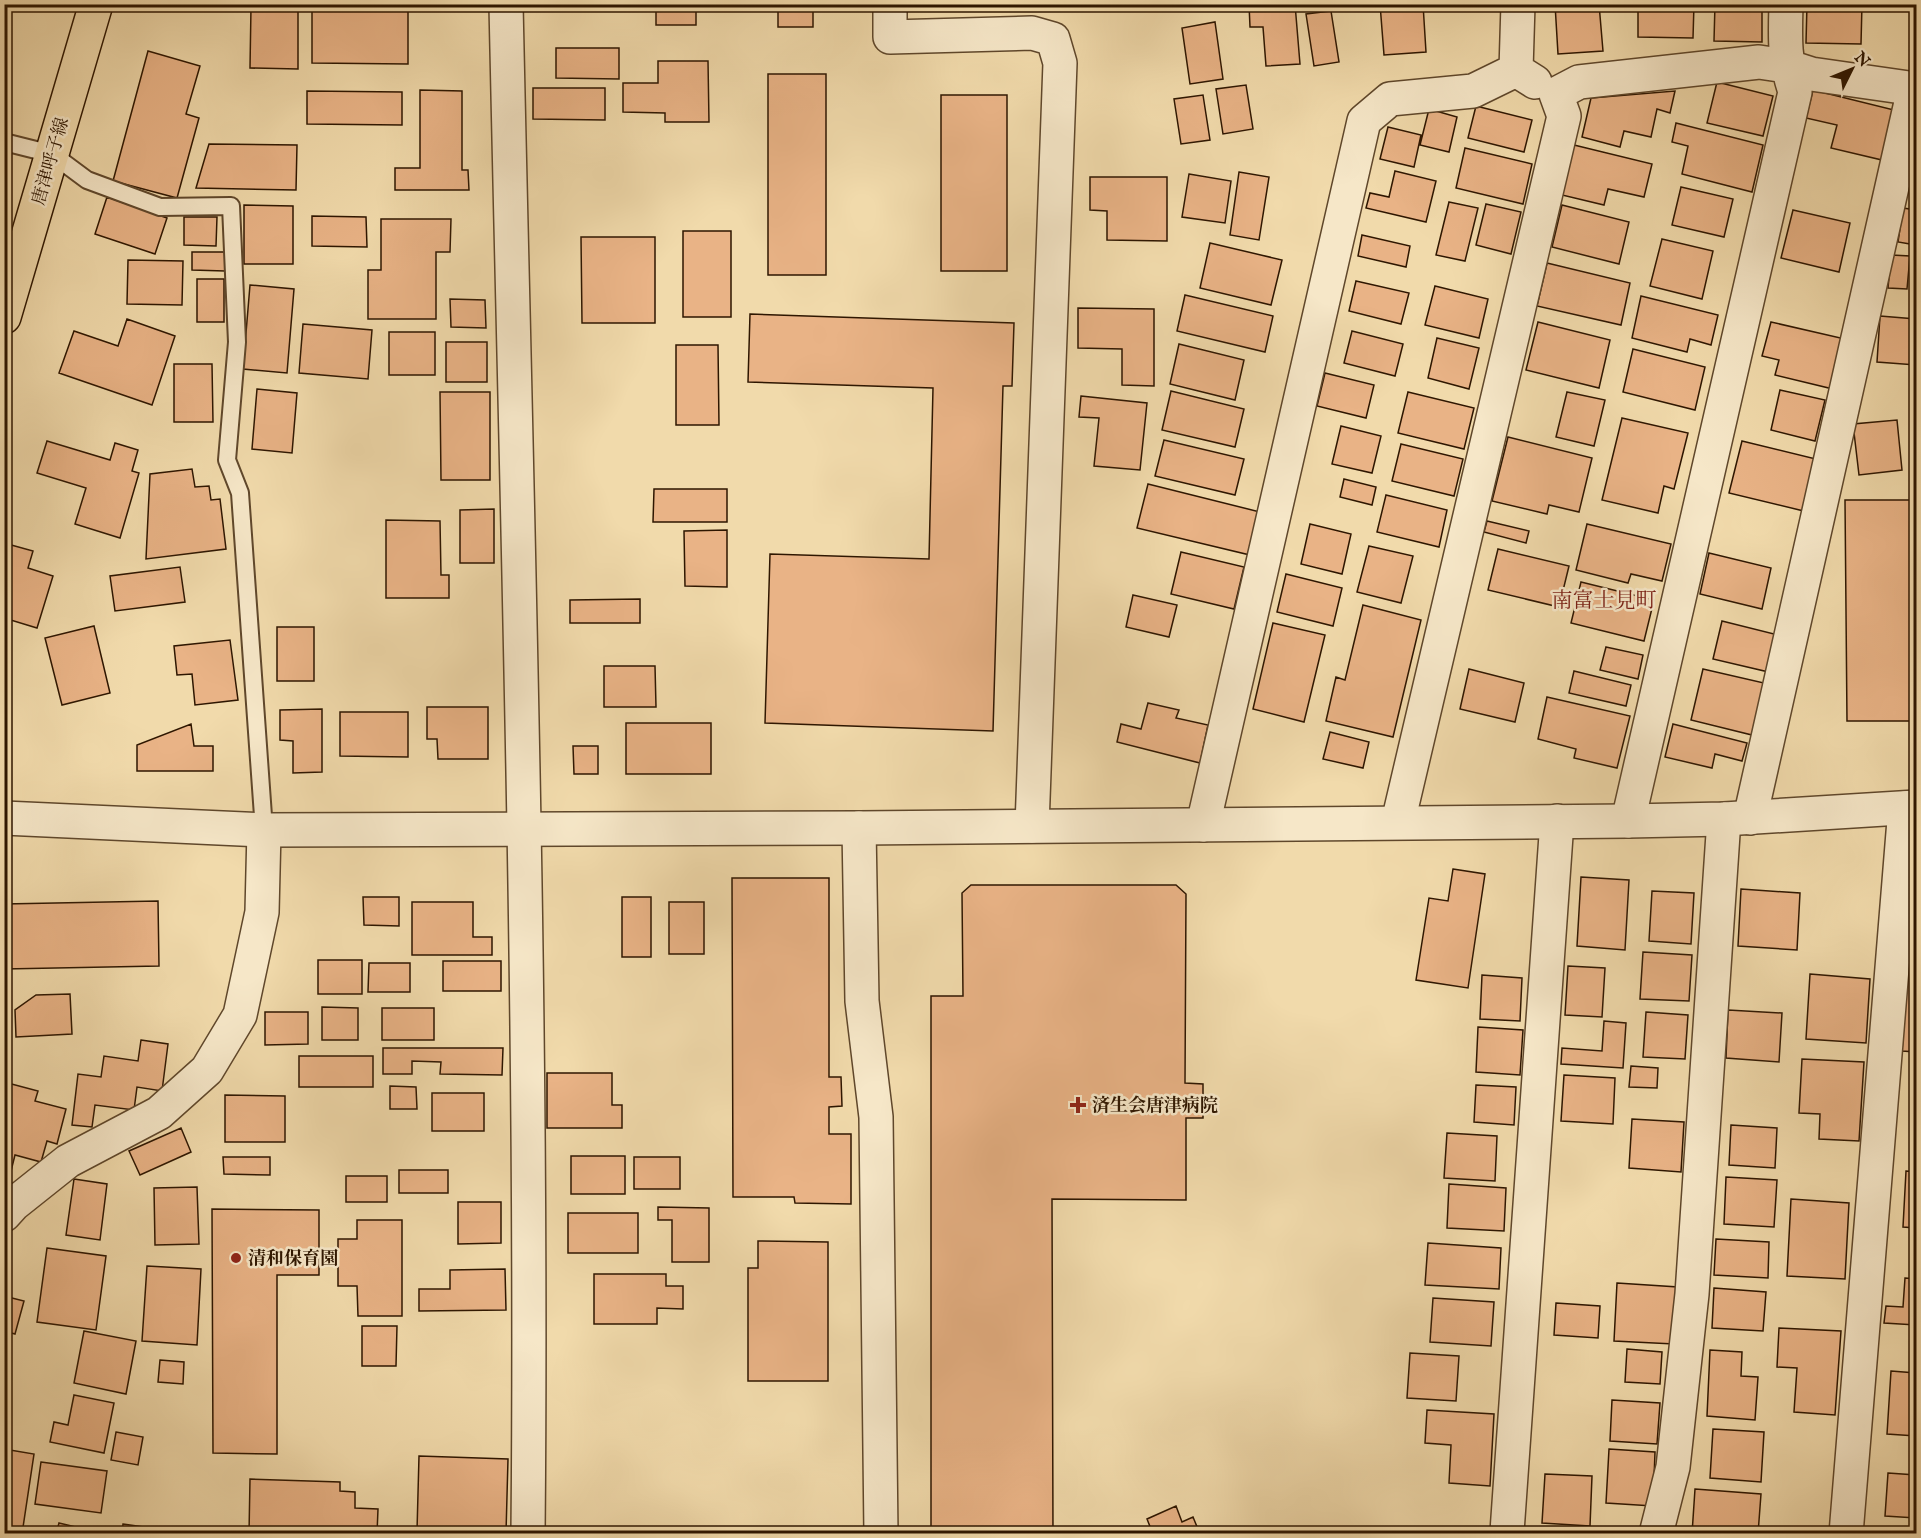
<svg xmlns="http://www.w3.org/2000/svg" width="1921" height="1538" font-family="'IM FELL English','Noto Serif JP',serif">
	<rect width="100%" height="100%" fill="#f1daab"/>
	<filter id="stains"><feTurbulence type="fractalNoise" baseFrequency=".00333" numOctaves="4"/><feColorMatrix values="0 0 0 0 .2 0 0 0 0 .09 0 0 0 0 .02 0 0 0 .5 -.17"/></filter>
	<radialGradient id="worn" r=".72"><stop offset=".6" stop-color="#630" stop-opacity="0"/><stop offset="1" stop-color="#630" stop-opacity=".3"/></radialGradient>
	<path fill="#e9b386" stroke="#2e1600" stroke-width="1.5" d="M656 4H696V25H656Z
		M778 4H813V27H778Z
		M1249 4H1295L1300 64 1266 66 1263 27H1250Z
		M1380 4H1423L1426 52 1384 55Z
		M1555 4H1599L1603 51 1558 54Z
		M1638 4H1694L1693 38 1638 37Z
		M1715 4H1762V42L1714 41Z
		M1807 4H1862L1861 44 1806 43Z
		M251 7 298 8V69L250 68Z
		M312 10 408 11V64L312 63Z
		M1331 11 1339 62 1314 66 1306 14Z
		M1215 22 1223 79 1190 84 1182 28Z
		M556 48H619V79L556 78Z
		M148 51 200 66 186 114 199 118 177 198 113 181Z
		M658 61H708L709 122H665V113L623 112V83H658Z
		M768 74H826V275H768Z
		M1717 82 1773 96 1763 136 1707 123Z
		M1246 85 1253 129 1223 134 1216 89Z
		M533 88H605V120L533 119Z
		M420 90 462 91V170H468L469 190H395V168H420Z
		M1813 90 1894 110 1882 160 1831 148 1837 125 1806 118Z
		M307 91 402 92V125L307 124Z
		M1675 91 1670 113 1657 109 1651 137 1624 131 1620 147 1582 137 1591 98Z
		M941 95H1007V271H941Z
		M1203 95 1210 140 1181 144 1174 99Z
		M1476 106 1532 120 1524 152 1468 138Z
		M1429 109 1457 117 1449 152 1420 145Z
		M1676 123 1763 145 1752 192 1682 174 1688 146 1672 142Z
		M1388 127 1421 135 1414 167 1380 159Z
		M209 144 297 145 296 190 196 188Z
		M1574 145 1652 164 1644 197 1608 189 1604 205 1562 195Z
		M1465 148 1532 164 1523 204 1456 188Z
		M1395 171 1436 181 1426 222 1366 208 1370 193 1389 197Z
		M1239 172 1269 177 1259 240 1230 235Z
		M1189 174 1231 181 1225 223 1182 217Z
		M1090 177H1167V241L1107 240V211L1090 210Z
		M1681 187 1733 199 1724 237 1672 225Z
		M107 197 167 218 155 254 95 234Z
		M1449 202 1478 208 1465 261 1436 255Z
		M1486 204 1521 212 1511 254 1476 245Z
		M244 205 293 206V264H244Z
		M1562 205 1629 222 1619 264 1552 247Z
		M1903 208 1916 210V245L1898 242Z
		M1793 210 1850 223 1839 272 1781 258Z
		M312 216 366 217 367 247 312 246Z
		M184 217H217L216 246 184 245Z
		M381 219H451L450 252H436V319H368V270H381Z
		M683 231H731V317H683Z
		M1362 235 1410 246 1406 267 1358 256Z
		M581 237H655V323H582Z
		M1662 239 1713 251 1702 299 1650 286Z
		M1210 243 1282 260 1271 305 1200 288Z
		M192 252H225V271L192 270Z
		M1891 255 1910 256 1907 289 1888 288Z
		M128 260 183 261 182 305 127 304Z
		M1547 263 1630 283 1621 325 1537 306Z
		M197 279H224V322H197Z
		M1356 281 1409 293 1401 324 1349 311Z
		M250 285 294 289 287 373 243 369Z
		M1435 286 1488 299 1479 338 1425 325Z
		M1185 295 1273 316 1265 352 1177 331Z
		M1641 296 1718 315 1711 345 1690 339 1687 352 1632 338Z
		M450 299 485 300 486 328 451 327Z
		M1078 308 1154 309V386L1122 385V349L1078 348Z
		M750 314 1014 323 1012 386H1003L993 731 765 723 770 554 929 559 933 388 748 382Z
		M1880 316 1916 319V365L1877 362Z
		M127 319 175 336 152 405 59 373 74 331 118 346Z
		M1538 322 1610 340 1599 388 1526 370Z
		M1771 322 1845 339 1833 389 1775 375 1779 360 1762 356Z
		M303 324 372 330 368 379 299 373Z
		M1352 331 1403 344 1395 376 1344 363Z
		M389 332H435V375H389Z
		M1437 338 1479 348 1469 389 1428 378Z
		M446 342H487V382H446Z
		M1179 344 1244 360 1235 400 1170 384Z
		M676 345H718L719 425H676Z
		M1633 349 1705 367 1695 410 1623 392Z
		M174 364H212L213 422H174Z
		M1325 373 1374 385 1366 418 1317 406Z
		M257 389 297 393 292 453 252 449Z
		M1780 390 1825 400 1815 441 1771 430Z
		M1171 391 1244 409 1235 447 1162 430Z
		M440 392H490V480H441Z
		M1408 392 1474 408 1464 449 1398 433Z
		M1567 392 1605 400 1594 446 1556 437Z
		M1081 396 1147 403 1140 470 1094 466 1099 418 1079 417Z
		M1622 418 1688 433 1674 489 1664 486 1658 513 1602 500Z
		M1897 420 1902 470 1859 475 1853 424Z
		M1341 426 1381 436 1372 473 1332 464Z
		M1508 437 1592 458 1579 512 1549 505 1547 514 1492 501Z
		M1164 440 1244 459 1235 495 1155 476Z
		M47 441 110 460 115 443 138 450 132 471 139 473 120 538 75 524 86 488 37 473Z
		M1742 441 1820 460 1808 512 1729 493Z
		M1401 444 1463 459 1454 496 1392 481Z
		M192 469 195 487 209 486 211 500 220 499 226 549 146 559 150 474Z
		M1344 479 1376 487 1372 505 1340 497Z
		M1148 484 1260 512 1250 555 1137 528Z
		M654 489H727V522H653Z
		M1386 495 1447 510 1439 547 1377 532Z
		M1845 500H1916V721H1847Z
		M494 509V563H460V510Z
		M386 520 440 521 441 575H449V598H386Z
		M1487 521 1529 531 1526 543 1484 532Z
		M1310 524 1351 534 1342 574 1301 564Z
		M1587 524 1671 544 1662 581 1631 574 1628 583 1576 570Z
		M727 530V587L685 586 684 531Z
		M4 543 33 551 28 568 53 576 37 628 4 618Z
		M1369 546 1413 556 1401 603 1357 592Z
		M1498 549 1569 566 1559 607 1488 590Z
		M1181 552 1244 567 1234 609 1171 594Z
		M1709 553 1771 568 1762 609 1700 594Z
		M180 567 185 602 115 611 110 576Z
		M1286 574 1342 588 1333 626 1277 612Z
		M1581 582 1654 600 1644 641 1571 623Z
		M1133 595 1177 605 1169 637 1126 627Z
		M640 599V623H570V600Z
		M1363 605 1421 620 1393 737 1326 721 1336 677 1345 680Z
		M1722 621 1782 636 1773 673 1713 659Z
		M1273 623 1325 635 1304 722 1253 709Z
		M94 626 110 693 62 705 45 638Z
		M277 627H314V681H277Z
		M230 640 238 700 195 705 192 674 177 675 174 646Z
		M1606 647 1643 655 1638 679 1600 670Z
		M604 666H655L656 707H604Z
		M1469 669 1524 683 1515 722 1460 709Z
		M1703 669 1764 683 1752 735 1691 720Z
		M1574 671 1631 685 1626 706 1569 693Z
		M1547 697 1630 716 1617 768 1574 758 1576 749 1538 739Z
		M1148 703 1179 710 1176 718 1208 725 1200 763 1117 742 1121 724 1141 729Z
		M427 707H488V759H438L437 739H427Z
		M322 709V772L293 773V741L280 740V710Z
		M340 712H408V757L340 756Z
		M626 723H711V774H626Z
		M191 724 194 746H213V771H137V745Z
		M1673 724 1747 743 1742 761 1715 754 1712 768 1665 757Z
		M1330 732 1369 742 1363 768 1323 759Z
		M573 746H598V774H574Z
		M1453 869 1485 874 1468 988 1416 980 1429 898 1448 901Z
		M1581 877 1629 880 1625 950 1577 946Z
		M732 878H829V1077H841L842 1106 829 1107V1134H851V1204L795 1203 794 1197H733Z
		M971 885H1176L1186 894 1185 1083 1203 1084V1118H1186V1200L1052 1199 1053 1534H931V996H963L962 893Z
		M1741 889 1800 893 1797 950 1738 946Z
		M1652 891 1694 893 1691 944 1649 941Z
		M363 897H399V926L364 925Z
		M622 897H651V957H622Z
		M158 901 159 966 4 969V904Z
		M412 902H473V937H492V955H412Z
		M669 902H704V954H669Z
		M1643 952 1692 955 1689 1001 1640 999Z
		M318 960H362V994H318Z
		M443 961H501V991H443Z
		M369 963H410V992H368Z
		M1568 966 1605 968 1602 1017 1565 1015Z
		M1810 974 1870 979 1866 1043 1806 1039Z
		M1482 975 1522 978 1520 1021 1480 1019Z
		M1907 980 1916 981V1052L1902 1051Z
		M70 994 72 1034 16 1037 15 1010 36 995Z
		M322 1007 358 1008V1040H322Z
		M382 1008H434V1040H382Z
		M1728 1010 1782 1013 1779 1062 1726 1058Z
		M265 1012H308V1044L265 1045Z
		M1646 1012 1688 1015 1685 1059 1643 1057Z
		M1604 1021 1626 1023 1623 1068 1561 1064 1562 1048 1602 1051Z
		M1478 1027 1523 1030 1520 1075 1476 1072Z
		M141 1040 168 1044 162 1091 137 1087 134 1110 95 1105 92 1127 72 1125 78 1074 101 1077 104 1056 138 1061Z
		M383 1048H503L502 1075 440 1074 441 1062 412 1061V1074H383Z
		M299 1056H373V1087H299Z
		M1802 1059 1864 1062 1859 1141 1819 1139 1820 1114 1799 1113Z
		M1631 1066 1658 1068 1657 1088 1629 1087Z
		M547 1073H612V1105H622V1128H547Z
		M1564 1075 1615 1078 1613 1124 1561 1121Z
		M4 1082 38 1091 35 1101 66 1109 57 1144 47 1141 41 1162 15 1155 7 1187H4Z
		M1476 1085 1516 1087 1514 1125 1474 1122Z
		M1913 1085H1916V1130H1910Z
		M390 1086 416 1087 417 1109H390Z
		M432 1093H484V1131H432Z
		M225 1095 285 1096V1142H225Z
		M1632 1119 1684 1122 1681 1172 1629 1168Z
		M1731 1125 1777 1128 1775 1168 1729 1165Z
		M181 1128 191 1152 140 1175 129 1151Z
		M1447 1133 1497 1136 1495 1181 1444 1178Z
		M571 1156H625V1194H571Z
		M223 1157H270V1175L224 1174Z
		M634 1157H680V1189H634Z
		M399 1170H448V1193H399Z
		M1906 1171 1916 1172V1228L1903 1227Z
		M346 1176H387V1202H346Z
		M1726 1177 1777 1180 1774 1227 1724 1224Z
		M74 1179 107 1184 100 1240 66 1235Z
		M1449 1184 1506 1188 1504 1231 1447 1228Z
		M197 1187 199 1244 155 1245 154 1188Z
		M1791 1199 1849 1203 1845 1279 1787 1276Z
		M458 1202H501V1243L458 1244Z
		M658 1207 709 1208V1262H672V1220H658Z
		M212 1209 319 1210V1275H277V1454L213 1453Z
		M568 1213H638V1253H568Z
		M357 1220H402V1316H358L357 1286H338V1239H357Z
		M1716 1239 1769 1242 1768 1278 1714 1275Z
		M758 1241 828 1242V1381H748V1268H758Z
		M1428 1243 1501 1248 1499 1289 1425 1285Z
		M47 1248 106 1256 96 1330 37 1322Z
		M147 1266 201 1269 197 1345 142 1341Z
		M505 1269 506 1310 419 1311V1289H450V1270Z
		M594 1274H666V1286H683V1309L657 1308V1324H594Z
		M1905 1278 1916 1279V1325L1884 1323 1886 1306 1903 1307Z
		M1617 1283 1678 1287 1674 1344 1614 1341Z
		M1714 1288 1766 1292 1763 1331 1712 1328Z
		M4 1296 24 1301 15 1334 4 1331Z
		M1433 1298 1494 1302 1491 1346 1430 1342Z
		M1556 1303 1600 1306 1598 1338 1554 1335Z
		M362 1326H397L396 1366H362Z
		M1779 1328 1841 1331 1835 1415 1794 1412 1797 1368 1777 1367Z
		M84 1331 136 1341 126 1394 74 1383Z
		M1627 1349 1662 1352 1660 1384 1625 1382Z
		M1710 1350 1742 1352 1741 1376 1758 1377 1755 1420 1707 1416Z
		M1410 1353 1459 1356 1456 1401 1407 1398Z
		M160 1360 184 1362 183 1384 158 1382Z
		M1891 1371 1916 1373V1436L1887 1434Z
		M74 1395 114 1403 104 1453 50 1442 54 1422 68 1425Z
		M1612 1400 1660 1403 1657 1444 1610 1441Z
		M1427 1410 1494 1414 1490 1486 1449 1483 1451 1445 1425 1443Z
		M1713 1429 1764 1432 1761 1482 1710 1478Z
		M116 1432 143 1437 138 1465 111 1460Z
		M4 1449 34 1454 22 1534H4Z
		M1609 1449 1655 1452 1653 1506 1606 1503Z
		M419 1456 508 1459 506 1533 417 1531Z
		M41 1462 107 1471 101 1513 35 1504Z
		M1888 1473 1916 1475V1518L1885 1516Z
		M1545 1474 1592 1476 1590 1526 1542 1523Z
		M250 1479 340 1482V1491L355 1492V1508L378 1509 377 1534H249Z
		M1695 1489 1761 1494 1758 1534H1692Z
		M1176 1506 1182 1522 1193 1517 1200 1534H1153L1147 1519Z
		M59 1523 101 1533V1534H56Z
		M123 1524 172 1531 171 1534H122Z"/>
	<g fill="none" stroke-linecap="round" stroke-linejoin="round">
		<defs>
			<path id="service" d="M4 142 52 154 87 180 160 207 231 206 237 342 227 460 240 493 264 830"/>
			<path id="minor" d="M506 4C517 514 533 1024 528 1534
				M890 4V37L1032 33 1053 39 1060 63 1032 826
				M1518 4 1516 70 1535 82
				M1750 818 1914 89
				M1628 821 1795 92C1784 58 1785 40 1786 4
				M1398 822 1564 116 1556 94 1579 82 1759 62 1786 66 1811 74 1916 89
				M1203 825 1364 121 1390 99 1473 91 1516 70
				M859 828 862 1001 876 1117 881 1534
				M4 1215 14 1204 68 1161 159 1113 207 1070 240 1015 262 912 264 830
				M1510 1534 1507 1532 1557 821
				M1656 1534 1673 1467 1692 1294 1724 819
				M1846 1534 1905 808"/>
			<path id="tertiary" d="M4 818 264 830 859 828 1628 821 1724 819 1916 807"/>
			<path id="primary" d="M4 317 96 4"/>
		</defs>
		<use href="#service" stroke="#5f472b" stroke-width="20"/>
		<use href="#minor" stroke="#5f472b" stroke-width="36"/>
		<use href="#tertiary" stroke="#5f472b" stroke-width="36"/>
		<use href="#primary" stroke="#2e1600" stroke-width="36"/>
		<use href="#service" stroke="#f6e7c8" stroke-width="16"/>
		<use href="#minor" stroke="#f6e7c8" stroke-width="33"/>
		<use href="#tertiary" stroke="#f6e7c8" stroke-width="33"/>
		<use href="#primary" stroke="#f1daab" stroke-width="33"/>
	</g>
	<g fill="#8f2418" stroke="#f6e7c8" stroke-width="2">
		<path d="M1075 1096h6v6h6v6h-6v6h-6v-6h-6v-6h6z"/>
		<circle cx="236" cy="1258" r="6"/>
	</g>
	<g text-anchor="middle" stroke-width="5" stroke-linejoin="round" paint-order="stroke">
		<g font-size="18" fill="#2e1600" stroke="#f6e7c8">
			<text transform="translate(50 161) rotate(-74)" y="6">唐津呼子線</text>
		</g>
		<g font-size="18" font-weight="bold" fill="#2e1600" stroke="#f6e7c8" text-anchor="start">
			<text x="1092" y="1111">済生会唐津病院</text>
			<text x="248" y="1264">清和保育園</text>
		</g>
		<g font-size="21" fill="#7a1f14" stroke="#f6e7c8">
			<text x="1604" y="607">南富士見町</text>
		</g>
	</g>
	<rect width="1921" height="1538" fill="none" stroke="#f1daab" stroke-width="24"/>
	<rect x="6" y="6" width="1909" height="1526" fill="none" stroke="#2e1600" stroke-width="3"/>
	<rect x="12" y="12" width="1897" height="1514" fill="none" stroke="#2e1600" stroke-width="1.5"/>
	<g transform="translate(1852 69) rotate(47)" stroke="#f6e7c8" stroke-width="4.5" paint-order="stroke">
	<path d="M0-4.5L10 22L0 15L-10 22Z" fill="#2e1600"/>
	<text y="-9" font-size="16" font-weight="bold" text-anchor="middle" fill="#2e1600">N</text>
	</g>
	<rect width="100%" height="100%" filter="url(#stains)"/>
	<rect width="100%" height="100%" fill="url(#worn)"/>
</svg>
